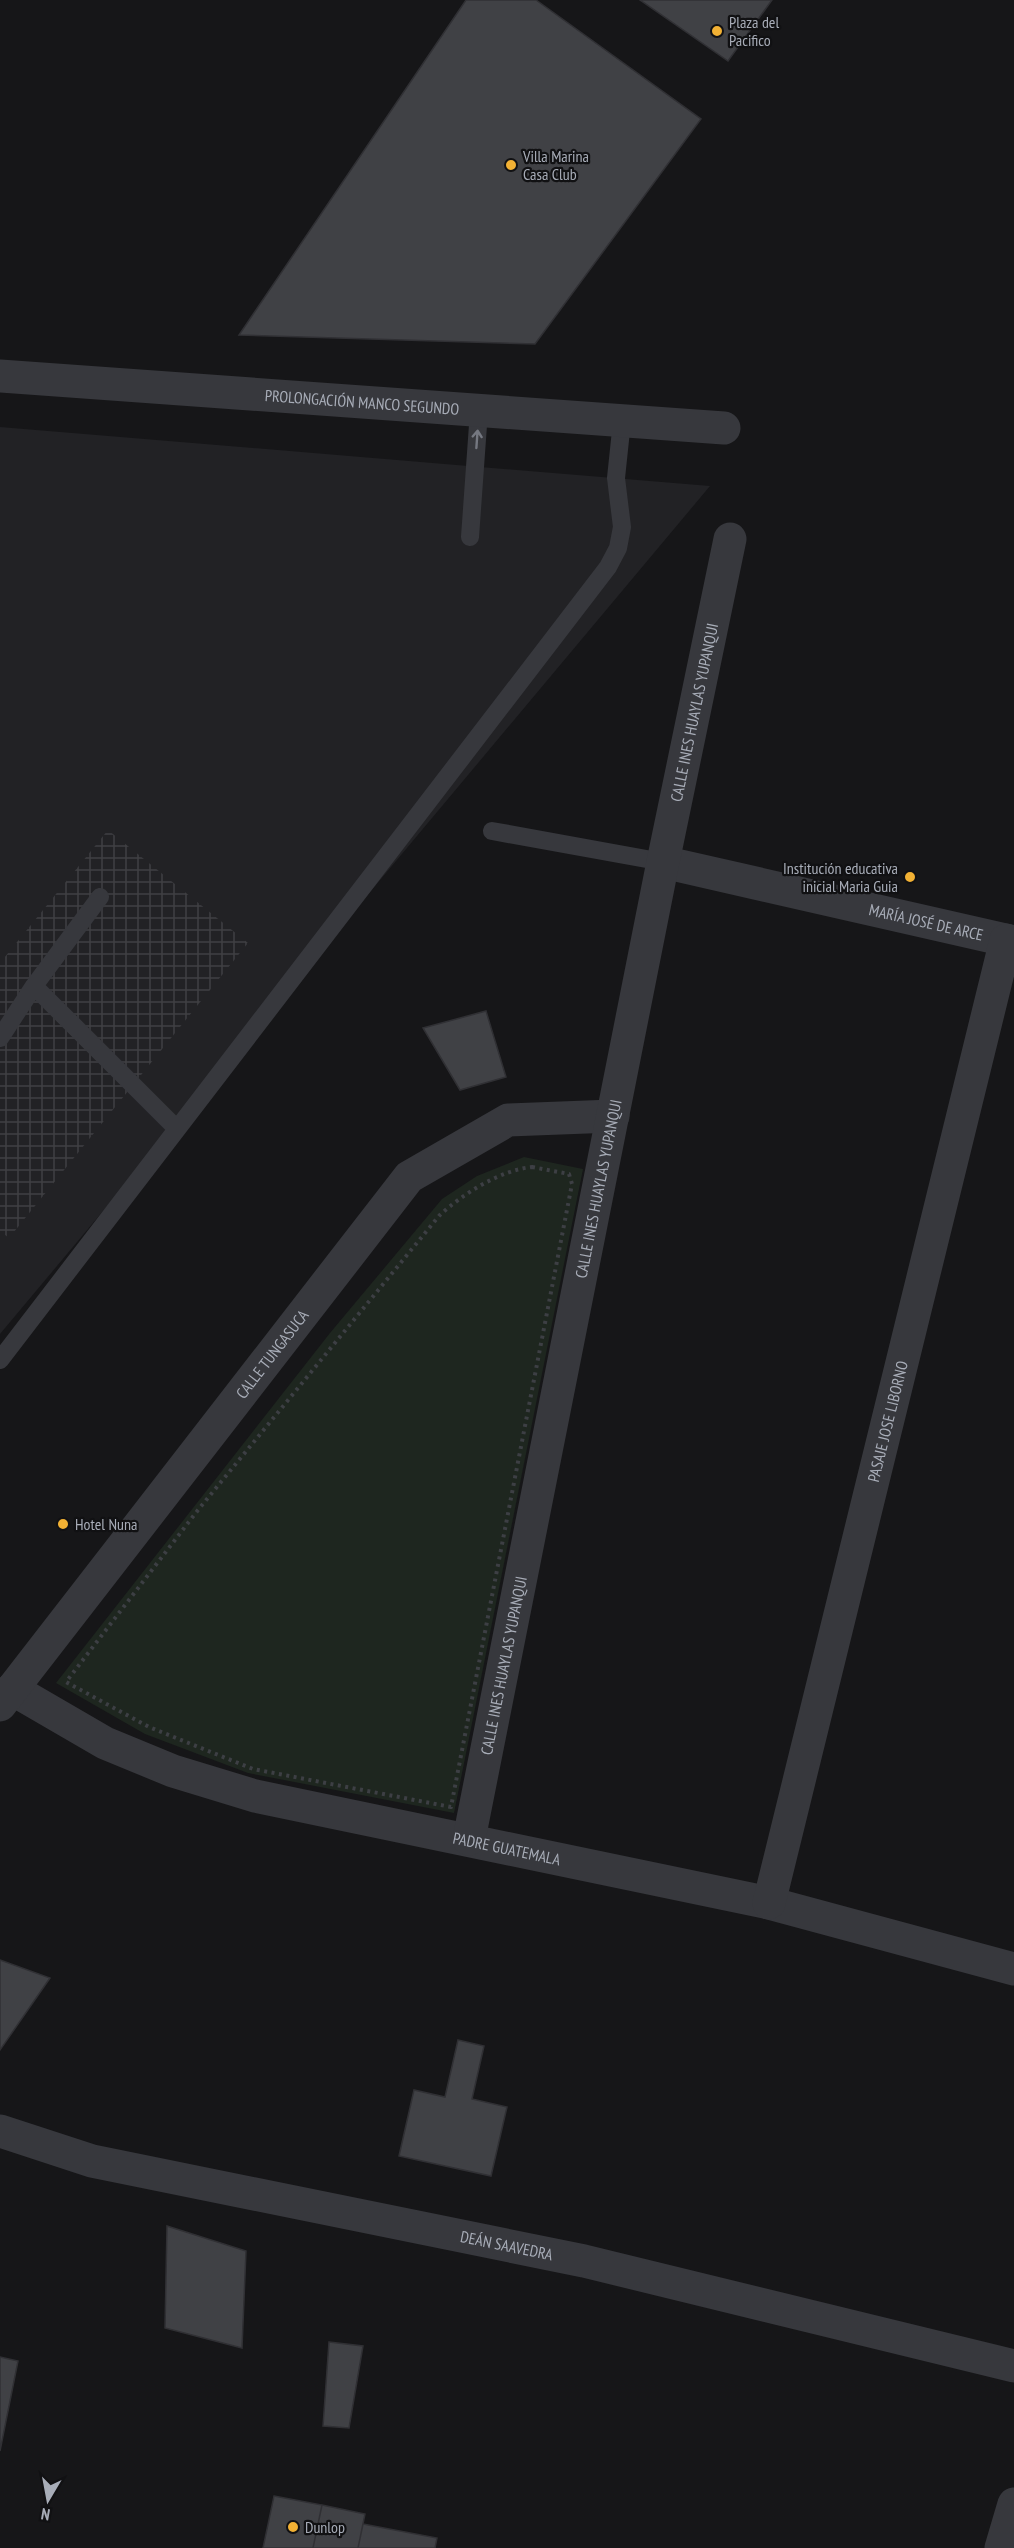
<svg xmlns="http://www.w3.org/2000/svg" width="1014" height="2548" font-family="'PT Sans Narrow',sans-serif">
	<defs>
		<pattern id="industrial-grid" width="8" height="8" patternUnits="userSpaceOnUse" patternTransform="scale(1.5)"><rect width="8" height="8" fill="#222225"/><path d="M0 4h8M4 0v8" fill="none" stroke="#3f3f43"/></pattern>
	</defs>
	<rect width="100%" height="100%" fill="#161618"/>
	<path fill="#222225" d="M0 427 710 486 0 1334Z"/>
	<path fill="url(#industrial-grid)" d="M108 830 248 943 9 1238 0 1231V963Z"/>
	<path fill="#1e261f" d="M524 1157 583 1169 454 1813 248 1773 145 1734 56 1683 330 1333 442 1199 477 1176Z"/>
	<path fill="#404145" stroke="#303034" stroke-width="1.5" d="M466 0H536L701 119 535 344 239 335Z
		M640 0H772L728 61Z
		M486 1011 506 1077 460 1090 423 1028Z
		M0 1960 50 1978 0 2050Z
		M458 2040 484 2046 472 2099 507 2107 491 2176 399 2156 414 2090 445 2097Z
		M167 2226 246 2251 242 2348 165 2328Z
		M329 2342 363 2346 349 2428 323 2426Z
		M0 2357 18 2361 0 2451Z
		M274 2496 322 2505 313 2548H263Z
		M322 2505 365 2514 358 2548H313Z
		M363 2524 437 2538 435 2548H358Z"/>
	<g fill="none" stroke-linecap="round" stroke-linejoin="round">
		<path stroke="#3d3f44" stroke-width="4" stroke-dasharray="3 4.5" stroke-linecap="butt" d="M532 1167 569 1174 572 1184 451 1807 253 1769 149 1727 66 1682 198 1510 439 1216C461 1195 500 1170 532 1167Z"/>
		<path stroke="#37383d" stroke-width="18" d="M470 537 479 411
			M492 831 663 862
			M34 986 177 1129
			M0 1038 34 986 100 897
			M0 1360 608 567 618 548 622 527 616 478 622 421"/>
		<g stroke="#37383d" stroke-width="33">
			<path id="s1" d="M0 376 724 428"/>
			<path id="s2" d="M663 862 1014 942"/>
			<path id="s3" d="M12 1689 105 1743 173 1771 255 1796 769 1903 1014 1969"/>
			<path id="s4" d="M0 1705 409 1177 508 1120 613 1116"/>
			<path id="s5" d="M469 1839 663 862 730 539"/>
			<path id="s6" d="M769 1903 1006 940"/>
			<path id="s7" d="M0 2131 92 2161 584 2261 1014 2366"/>
			<path d="M1001 2548 1014 2504"/>
		</g>
	</g>
	<defs><path id="oneway-shaft" d="M-6 0H5M1.5-3L5.5 0L1.5 3" fill="none" stroke-width="1.6" stroke-linecap="round" stroke-linejoin="round" transform="scale(1.5)"/></defs>
	<use stroke="#757881" href="#oneway-shaft" transform="translate(477 439) rotate(-86)"/>
	<g fill="#f2b134" stroke="#111113" stroke-width="2">
		<circle cx="717" cy="31" r="6"/>
		<circle cx="511" cy="165" r="6"/>
		<circle cx="910" cy="877" r="6"/>
		<circle cx="63" cy="1524" r="6"/>
		<circle cx="293" cy="2527" r="6"/>
	</g>
	<g text-anchor="middle" stroke-width="4.5" stroke-linejoin="round" paint-order="stroke">
		<g font-size="16" fill="#a8adb8" stroke="#111113" text-anchor="start">
			<text x="729" y="28">Plaza del<tspan x="729" dy="18">Pacifico</tspan></text>
			<text x="523" y="162">Villa Marina<tspan x="523" dy="18">Casa Club</tspan></text>
			<text x="898" y="874" text-anchor="end">Institución educativa<tspan x="898" dy="18">inicial Maria Guia</tspan></text>
			<text x="75" y="1530">Hotel Nuna</text>
			<text x="305" y="2533">Dunlop</text>
		</g>
		<g font-size="16" fill="#a8adb8" stroke="#111113">
			<text dy="6" stroke="none"><textPath href="#s1" startOffset="363">PROLONGACIÓN MANCO SEGUNDO</textPath></text>
			<text dy="6" stroke="none"><textPath href="#s5" startOffset="1149">CALLE INES HUAYLAS YUPANQUI</textPath></text>
			<text dy="6" stroke="none"><textPath href="#s2" startOffset="270">MARÍA JOSÉ DE ARCE</textPath></text>
			<text dy="6" stroke="none"><textPath href="#s5" startOffset="663">CALLE INES HUAYLAS YUPANQUI</textPath></text>
			<text dy="6" stroke="none"><textPath href="#s4" startOffset="444">CALLE TUNGASUCA</textPath></text>
			<text dy="6" stroke="none"><textPath href="#s6" startOffset="496">PASAJE JOSE LIBORNO</textPath></text>
			<text dy="6" stroke="none"><textPath href="#s5" startOffset="177">CALLE INES HUAYLAS YUPANQUI</textPath></text>
			<text dy="6" stroke="none"><textPath href="#s3" startOffset="524">PADRE GUATEMALA</textPath></text>
			<text dy="6" stroke="none"><textPath href="#s7" startOffset="520">DEÁN SAAVEDRA</textPath></text>
		</g>
	</g>
	<g transform="translate(48 2500) rotate(190)" stroke="#111113" stroke-width="4.5" paint-order="stroke">
	<path d="M0-4.5L10 22L0 15L-10 22Z" fill="#a8adb8"/>
	<text y="-9" font-size="16" font-weight="bold" text-anchor="middle" fill="#a8adb8">N</text>
	</g>
</svg>
